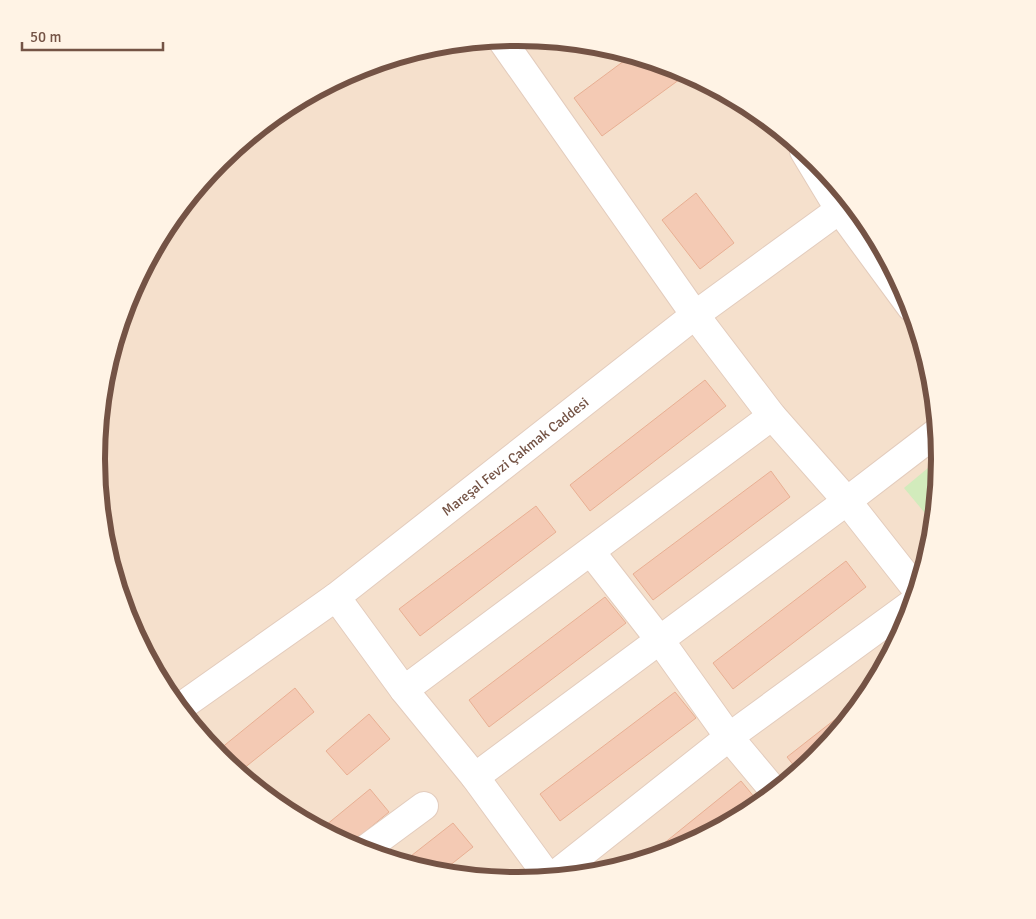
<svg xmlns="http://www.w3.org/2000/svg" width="1036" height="919" font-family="Signika,sans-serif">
	<rect width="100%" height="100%" fill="#fdefde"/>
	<path fill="#f5e0cc" d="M97 460a421 421 0 1 1 842 0a421 421 0 1 1-842 0Z"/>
	<path fill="#d2ebbc" d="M940 458V460L934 524 904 488Z"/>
	<path fill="#f4cab4" stroke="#e8af93" d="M632 55 680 70 687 74 602 136 574 98Z
		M696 193 734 243 700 269 662 220Z
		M705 380 726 406 590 511 570 485Z
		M771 471 790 497 653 600 633 574Z
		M536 506 556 532 420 636 399 609Z
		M846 561 866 587 733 689 713 663Z
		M605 597 626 623 489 727 469 700Z
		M295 688 314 712 238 773 219 758 215 753Z
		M675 692 696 718 560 821 540 794Z
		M870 692 816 758 799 772 787 757Z
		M369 714 390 739 347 775 326 751Z
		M741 781 760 804 752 811 679 849 642 861Z
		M370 789 389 812 349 845 320 830Z
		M453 823 473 847 439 874 402 863Z"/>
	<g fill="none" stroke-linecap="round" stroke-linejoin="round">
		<defs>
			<g id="minor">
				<path d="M501 39 695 315 772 416 847 501 917 590"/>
				<path d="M804 151 839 209 911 307"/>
				<path d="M591 552 659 639 729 737 775 792"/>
				<path d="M336 597 404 690 475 777 549 878"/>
				<path d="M404 690 772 416"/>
				<path id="s1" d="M179 708 336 597 695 315 850 202"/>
				<path d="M475 777 847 501 937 432"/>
				<path d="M363 851 424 806"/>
				<path d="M551 878 729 737 914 602"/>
			</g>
		</defs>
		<use href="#minor" stroke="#e3ccbd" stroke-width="30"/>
		<use href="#minor" stroke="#fff" stroke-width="28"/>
	</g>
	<g text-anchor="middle" stroke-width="4.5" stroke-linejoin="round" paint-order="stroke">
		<g font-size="14" fill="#745345" stroke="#fff3e5">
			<text dy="5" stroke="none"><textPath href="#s1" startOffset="420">Mareşal Fevzi Çakmak Caddesi</textPath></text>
		</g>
	</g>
	<path d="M0 0H1036V919H0ZM105 459a413 413 0 1 1 826 0a413 413 0 1 1-826 0Z" fill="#fff3e5" fill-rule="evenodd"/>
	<path fill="none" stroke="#745345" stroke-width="6" d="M105 459a413 413 0 1 1 826 0a413 413 0 1 1-826 0Z"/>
	<path d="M22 42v8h141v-8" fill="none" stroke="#745345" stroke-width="2.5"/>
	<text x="30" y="42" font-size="15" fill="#745345" stroke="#fff3e5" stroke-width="4" paint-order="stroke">50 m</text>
</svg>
